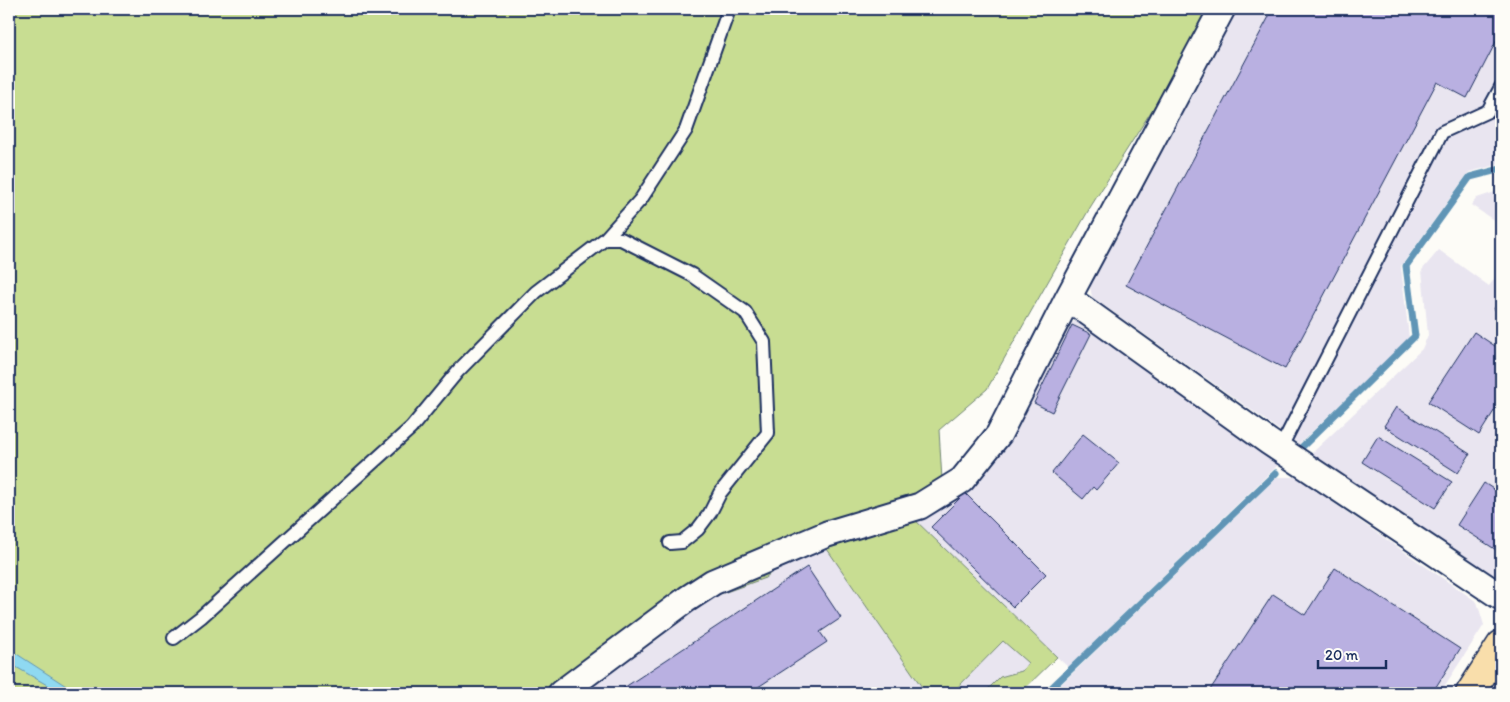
<svg xmlns="http://www.w3.org/2000/svg" width="1510" height="702" font-family="Itim,sans-serif">
	<rect width="100%" height="100%" fill="#fdfcf7"/>
	<filter id="ink" filterUnits="userSpaceOnUse"><feTurbulence type="fractalNoise" baseFrequency=".02" numOctaves="2"/><feDisplacementMap in="SourceGraphic" scale="10" xChannelSelector="R" yChannelSelector="G"/><feConvolveMatrix kernelMatrix="1 2 1 2 8 2 1 2 1" color-interpolation-filters="sRGB"/></filter>
	<g filter="url(#ink)">
		<path fill="#e9e5f0" d="M1234 9H1501V164L1469 172 1401 266 1409 338 1299 444 1092 297 1089 281Z
			M1501 190V225L1471 205 1477 198Z
			M1439 250 1489 286 1501 270V580L1499 581 1311 454 1422 349 1428 335 1422 270Z
			M1077 321 1278 465 1068 667 1057 657 1020 693H580L718 588 913 518 942 506 1064 325Z
			M1277 477H1296L1477 602 1484 625 1440 693H1052Z"/>
		<path fill="#c8dd92" stroke="#728678" d="M9 9H1215L1208 22 1091 206 987 389 939 430 942 480 912 498 832 522 765 578 634 625 547 693H9Z
			M913 518 1057 657 1020 693H984L1000 677 1022 671 1028 663 1003 641 952 693H926L827 549Z"/>
		<path fill="#8fd9f1" stroke="#6195b6" d="M9 649 77 693H61L9 663Z"/>
		<g fill="none" stroke-linecap="round" stroke-linejoin="round">
			<path stroke="#6195b6" stroke-width="7" d="M1302 447 1415 336 1406 266 1470 177 1501 169
				M1046 693 1276 473"/>
		</g>
		<path fill="#b9b0e1" stroke="#1b2f5e" d="M1273 9H1501V32L1467 98 1437 82 1285 369 1126 285Z
			M1501 297V313L1494 309Z
			M1501 315V326L1497 323Z
			M1072 325 1091 334 1052 412 1034 403Z
			M1474 332 1501 350V400L1479 435 1428 402Z
			M1396 407 1470 454 1458 473 1384 426Z
			M1083 434 1119 463 1096 490 1093 487 1083 499 1052 473Z
			M1378 436 1452 482 1435 508 1362 462Z
			M1484 483 1501 494V553L1457 525Z
			M965 493 1046 574 1013 607 931 527Z
			M807 567 841 618 820 632 827 642 749 693H616Z
			M1335 568 1460 649 1432 693H1208L1273 594 1305 615Z
			M917 688 920 693H910Z"/>
		<g fill="none" stroke-linecap="round" stroke-linejoin="round">
			<defs>
				<path id="service" d="M605 239 641 199 686 130 729 9
					M1280 449 1442 132 1488 111 1501 87
					M174 638 201 617 411 428 458 371 536 292 605 239H621L692 275 745 312 764 342 768 433 720 493 710 513 698 529 682 542 670 543"/>
				<path id="minor" d="M1068 298 1269 442 1501 597
					M561 693 687 599 713 582 827 534 920 506 962 480 999 434 1068 298 1222 9"/>
				<path id="trunk" d="M1470 693 1501 645"/>
			</defs>
			<use href="#service" stroke="#1b2f5e" stroke-width="16"/>
			<use href="#minor" stroke="#1b2f5e" stroke-width="29"/>
			<use href="#trunk" stroke="#1b2f5e" stroke-width="31"/>
			<use href="#service" stroke="#fdfcf7" stroke-width="12"/>
			<use href="#minor" stroke="#fdfcf7" stroke-width="25"/>
			<use href="#trunk" stroke="#f9deab" stroke-width="28"/>
		</g>
	</g>
	<rect width="1510" height="702" fill="none" stroke="#fdfcf7" stroke-width="30"/>
	<rect x="15" y="15" width="1480" height="672" fill="none" stroke="#1b2f5e" stroke-width="2" filter="url(#ink)"/>
	<path d="M1318 660v8h68v-8" fill="none" stroke="#1b2f5e" stroke-width="2.5"/>
	<text x="1325" y="660" font-size="15" fill="#1b2f5e" stroke="#fdfcf7" stroke-width="4" paint-order="stroke">20 m</text>
</svg>
